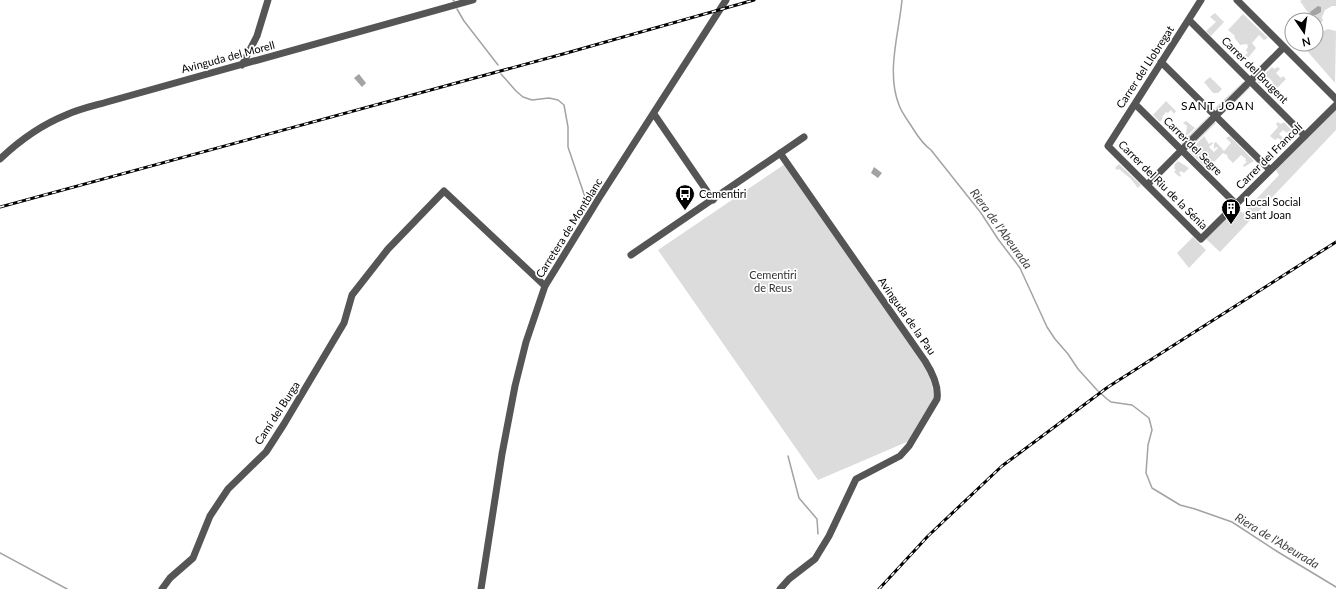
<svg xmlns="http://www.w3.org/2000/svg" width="1336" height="589" font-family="Lato,sans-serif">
	<rect width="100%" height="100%" fill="#fff"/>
	<path fill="#dcdcdc" d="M1302 0H1336V6H1332L1325 10 1322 17 1323 21 1316 25V20H1313L1300 1Z
		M1215 13 1224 22 1211 36 1206 31 1216 22 1210 17Z
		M1243 14 1268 38 1264 40 1259 35 1252 43 1256 48 1248 58 1245 55 1248 53 1246 50 1248 47 1247 44 1240 45 1234 37 1235 36 1228 30Z
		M1318 28 1321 32 1328 29 1336 31 1335 83 1301 44H1316V29Z
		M1272 67 1274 69 1278 67 1280 69 1276 73 1281 78 1283 76 1286 79 1270 95 1266 90 1273 82 1268 77 1260 84 1257 81Z
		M1210 77 1222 89 1218 93H1213L1204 82Z
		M1243 82 1250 88 1222 115 1215 108Z
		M1166 101 1176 111 1174 114 1171 110 1168 113 1166 112 1162 117 1163 118 1160 122 1153 115Z
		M1336 109V130L1220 252 1206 239 1236 209 1243 213 1279 175 1275 169Z
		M1209 116 1216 123 1188 150 1181 143Z
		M1186 121 1195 128 1181 141 1180 139 1186 134 1187 126 1183 123Z
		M1278 122 1281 124 1284 122 1296 135 1292 139 1290 138 1291 135 1288 131 1287 133 1283 130 1279 134 1288 143 1287 144 1278 138 1275 140 1270 136 1278 127 1276 124Z
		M1204 136 1209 144 1212 142 1213 143 1209 147 1214 152 1218 148 1216 147 1214 149V143L1216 142 1224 151 1231 143 1226 138 1230 136 1254 161 1244 167 1243 165 1247 162 1245 160 1246 159 1241 155 1233 163 1228 158 1227 155 1223 153 1207 169 1189 151Z
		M1178 161 1189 168 1184 173 1181 171 1179 173 1181 175 1180 177 1174 172 1176 170 1174 168 1175 166 1174 165Z
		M785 164 928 370 935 398 909 441 818 480 658 250Z
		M1119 164 1141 185 1138 188 1130 178 1119 169 1117 170 1115 168Z
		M1193 237 1206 250 1189 268 1177 253Z"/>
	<path fill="#a3a3a3" d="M1318 6 1321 7V12L1316 15H1311L1310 12Z
		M359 74 366 83 362 87 354 78Z
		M874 167 882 173 878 178 871 173Z"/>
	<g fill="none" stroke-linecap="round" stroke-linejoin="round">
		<path stroke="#a3a3a3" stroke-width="1.5" d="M453 0 454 1
			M902 0C899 33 886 72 899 105 901 111 906 118 910 124 916 133 921 143 931 150L981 213 998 239 1020 268 1047 327 1055 339 1068 354 1078 369 1097 390 1107 399 1111 402 1132 405 1149 418 1152 430 1148 445 1146 473 1152 488 1180 505 1195 509 1232 522 1278 552 1336 587
			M457 9 464 21 498 65
			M501 74 516 91 523 97 532 100 549 98 558 100 564 105 568 127V147L586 200
			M788 456 799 498 817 519 818 534
			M0 553 67 589"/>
		<path stroke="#555" stroke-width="7" d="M1201 0 1108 146 1201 239 1336 105
			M1237 0 1336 99
			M1189 20 1305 136
			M1161 62 1270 170
			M242 65 257 36 268 0
			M1135 104 1236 204
			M654 114 713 200
			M0 159C19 141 41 125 66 115 79 109 93 106 107 102L473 0
			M1147 185 1284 47
			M631 255 804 137
			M162 589 170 578 193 558 210 516 228 489 266 452 284 424 344 323 352 295 388 249 444 191 545 286
			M481 589 502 454 515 386 526 342 545 286 599 198 726 0
			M780 589 789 579 815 559 829 536 856 479 900 456 909 446 937 399C939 386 932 372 925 361L780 153"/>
		<defs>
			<path id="rail" d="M0 207 563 54 754 0
				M879 589 928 536 1002 466 1108 387 1336 242"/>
		</defs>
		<use href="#rail" stroke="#000" stroke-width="3"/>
		<use href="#rail" stroke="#fff" stroke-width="1.5" stroke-dasharray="4.5" stroke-linecap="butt"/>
	</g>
	<defs>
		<symbol id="bus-pin" viewBox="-11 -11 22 30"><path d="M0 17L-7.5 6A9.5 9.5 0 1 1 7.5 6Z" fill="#000" stroke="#fff"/><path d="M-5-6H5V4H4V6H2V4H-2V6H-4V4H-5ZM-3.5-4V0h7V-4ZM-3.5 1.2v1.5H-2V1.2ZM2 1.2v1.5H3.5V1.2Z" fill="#fff"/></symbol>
		<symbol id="building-pin" viewBox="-11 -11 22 30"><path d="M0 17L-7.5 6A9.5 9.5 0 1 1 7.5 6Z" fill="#000" stroke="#fff"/><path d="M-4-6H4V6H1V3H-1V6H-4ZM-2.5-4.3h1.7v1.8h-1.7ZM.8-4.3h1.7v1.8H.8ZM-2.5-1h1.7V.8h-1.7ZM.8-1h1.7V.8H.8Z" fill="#fff"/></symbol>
	</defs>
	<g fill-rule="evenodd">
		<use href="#bus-pin" x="674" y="183" width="22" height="30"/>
		<use href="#building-pin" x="1220" y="197" width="22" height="30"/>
	</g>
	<g text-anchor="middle" stroke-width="3.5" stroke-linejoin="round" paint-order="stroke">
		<g font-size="11" fill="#000" stroke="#fff">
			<text transform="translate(228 57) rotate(-15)" y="4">Avinguda del Morell</text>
			<text transform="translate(1145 67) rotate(-57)" y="4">Carrer del Llobregat</text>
			<text transform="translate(1255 70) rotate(45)" y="4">Carrer del Brugent</text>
			<text transform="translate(1193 146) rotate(45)" y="4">Carrer del Segre</text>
			<text transform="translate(1269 156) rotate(-45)" y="4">Carrer del Francolí</text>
			<text transform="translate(1163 185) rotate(45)" y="4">Carrer del Riu de la Sénia</text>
			<text transform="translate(569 228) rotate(-58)" y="4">Carretera de Montblanc</text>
			<text transform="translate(907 316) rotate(55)" y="4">Avinguda de la Pau</text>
			<text transform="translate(277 413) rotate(-57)" y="4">Camí del Burga</text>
		</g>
		<g font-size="11" fill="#000" stroke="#fff" text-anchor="start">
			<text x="699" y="198">Cementiri</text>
			<text x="1245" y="206">Local Social<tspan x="1245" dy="13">Sant Joan</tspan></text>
		</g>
		<g font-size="11" fill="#333" stroke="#fff">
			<text x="773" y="279">Cementiri<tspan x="773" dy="13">de Reus</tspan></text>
		</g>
		<g font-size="12" letter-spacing="1" fill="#000" stroke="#fff">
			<text x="1218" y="110">SANT JOAN</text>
		</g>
		<g font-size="12" font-style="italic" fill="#444" stroke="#fff">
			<text transform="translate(1001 229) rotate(54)" y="4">Riera de l'Abeurada</text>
			<text transform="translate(1277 541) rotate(31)" y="4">Riera de l'Abeurada</text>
		</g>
	</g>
	<g transform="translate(1304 32) rotate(167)"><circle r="19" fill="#ffffff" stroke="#999999"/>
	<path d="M0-3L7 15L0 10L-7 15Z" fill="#000000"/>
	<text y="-6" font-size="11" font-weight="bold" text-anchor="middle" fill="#000000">N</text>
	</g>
</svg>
